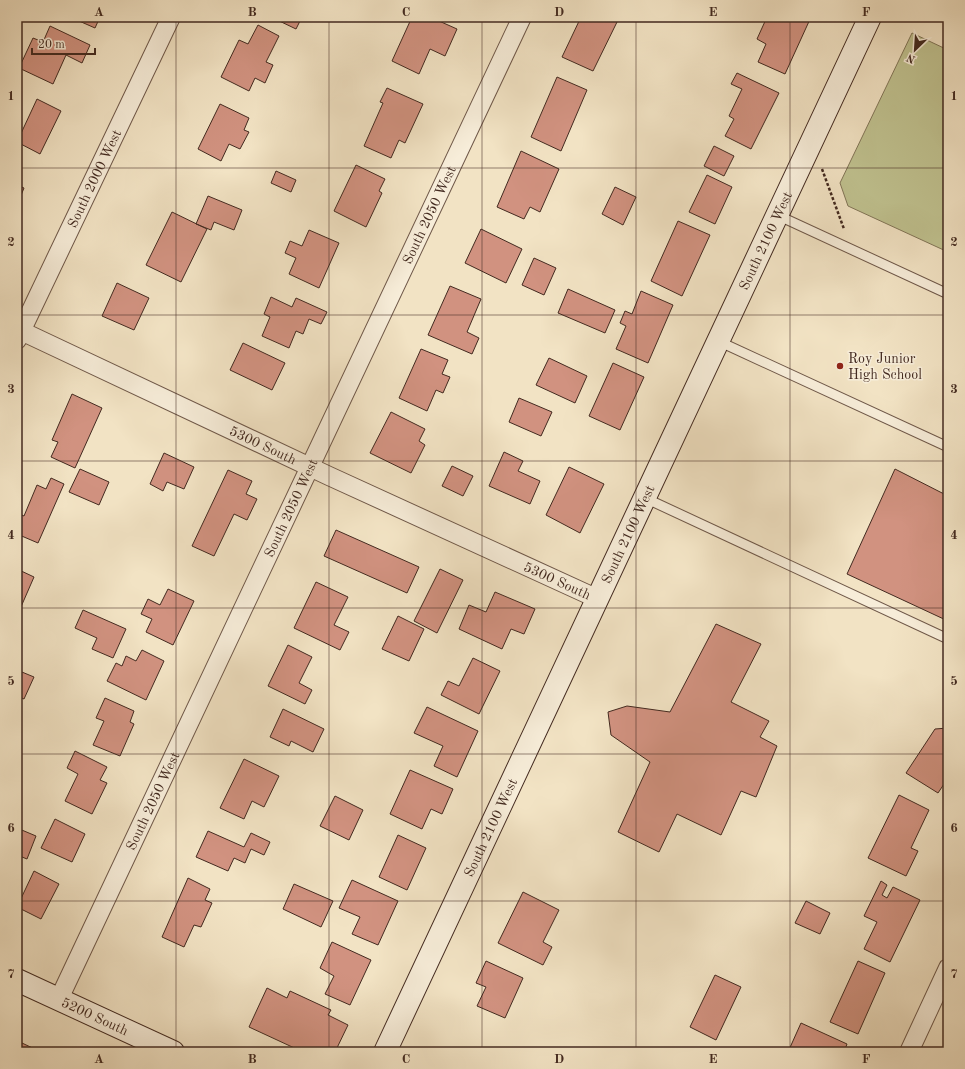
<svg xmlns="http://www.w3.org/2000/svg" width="965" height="1069" font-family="'Old Standard TT',serif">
	<rect width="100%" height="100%" fill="#f2e3c4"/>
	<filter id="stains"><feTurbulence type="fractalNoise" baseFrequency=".005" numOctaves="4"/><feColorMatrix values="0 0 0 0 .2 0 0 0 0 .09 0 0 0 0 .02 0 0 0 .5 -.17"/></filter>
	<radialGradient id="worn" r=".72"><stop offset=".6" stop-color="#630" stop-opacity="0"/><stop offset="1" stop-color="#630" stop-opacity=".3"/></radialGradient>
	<path fill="#c0c290" stroke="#827658" d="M912 33 948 50V252L848 206 840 183Z"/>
	<path fill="#d19280" stroke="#432a20" d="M70 17H100L95 28Z
		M271 17H302L296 29Z
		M412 17H430L457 29 445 56 430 49 419 74 392 61Z
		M581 17H611L618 20 593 71 562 57Z
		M767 17 775 20 777 17H811L785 74 758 62 766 44 757 39Z
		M258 25 279 36 266 62 273 65 265 83 255 78 249 91 221 77 239 40 248 44Z
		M50 26 90 45 82 63 66 55 53 84 19 68 33 38 43 42Z
		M737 73 779 93 751 149 725 136 734 119 729 116 742 89 731 84Z
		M557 77 587 90 561 151 531 137Z
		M387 88 423 104 405 143 399 140 391 158 364 146 383 103 380 102Z
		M37 99 61 111 40 154 17 142Z
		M220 104 249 118 244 130 249 132 240 149 229 144 221 161 198 149Z
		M714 146 734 156 724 176 704 166Z
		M521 151 559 169 540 212 530 207 524 219 497 207Z
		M356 165 385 179 379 191 382 193 366 227 334 211Z
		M276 171 296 180 291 192 271 183Z
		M707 175 732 187 715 224 689 212Z
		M17 185 24 188 17 205Z
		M615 187 636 197 623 225 602 214Z
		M208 196 242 210 234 230 214 222 211 230 196 224Z
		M172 212 207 229 181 282 146 265Z
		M678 221 710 235 682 296 651 281Z
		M481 229 522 249 506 283 465 263Z
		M309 230 339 243 319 288 289 274 296 258 285 253 290 241 302 246Z
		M534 258 556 268 544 295 522 285Z
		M117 283 149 298 134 330 102 316Z
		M450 286 481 299 467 332 479 338 472 354 428 335Z
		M568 289 615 310 605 333 558 313Z
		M641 291 673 305 648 363 616 349 626 326 620 323 625 311 632 314Z
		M271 297 292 307 296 298 327 312 321 324 309 319 303 334 296 331 289 348 262 336 270 317 264 314Z
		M243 343 285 363 272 390 230 370Z
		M421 349 448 360 442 374 450 377 443 393 436 390 427 411 399 398Z
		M549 358 587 376 575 403 536 385Z
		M613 363 644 377 620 430 589 416Z
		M72 394 102 408 75 468 51 457 58 442 52 440Z
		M519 398 552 412 541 436 509 422Z
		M391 412 425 429 419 441 425 445 411 473 370 453Z
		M504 452 523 461 518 471 540 481 530 504 489 486Z
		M164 453 194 467 184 489 167 482 163 491 150 484Z
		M452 466 473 476 463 496 442 486Z
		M569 467 604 484 580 533 546 515Z
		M80 469 109 482 99 505 69 492Z
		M895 469 948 496V621L847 574Z
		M228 470 252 481 246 494 257 499 247 520 234 514 214 556 192 546Z
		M51 478 64 484 38 543 17 534V513L24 516 37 485 46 489Z
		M336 530 419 567 407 593 324 556Z
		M17 569 34 577 17 616Z
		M440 569 463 580 437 633 414 621Z
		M316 582 348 597 334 625 349 632 340 650 294 628Z
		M168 589 194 601 173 645 146 632 152 619 141 614 148 599 160 605Z
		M495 592 535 609 524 634 511 629 502 649 459 629 469 605 486 612Z
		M83 610 126 629 113 658 92 649 97 638 75 628Z
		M398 616 424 629 409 661 382 649Z
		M716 624 761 644 731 702 769 721 760 737 777 746 756 797 741 791 721 835 677 814 659 852 618 832 650 762 611 735 608 712 627 706 670 712Z
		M288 645 312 657 299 683 312 690 305 704 268 686Z
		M142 650 164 661 146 700 107 681 116 663 122 666 126 656 136 661Z
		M473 658 500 671 479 714 441 695 448 681 459 686Z
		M17 670 34 677 24 699 17 696Z
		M105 698 134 711 130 722 134 724 120 756 93 745 104 721 96 718Z
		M427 707 478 731 457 777 434 766 443 746 414 733Z
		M283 709 324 729 313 752 291 741 289 746 270 737Z
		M948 728V778L938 793 906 773 935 729Z
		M75 751 107 767 100 780 107 783 92 814 65 801 78 774 67 768Z
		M244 759 279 776 264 807 252 801 244 819 220 808Z
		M410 770 453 789 442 814 431 809 422 829 390 814Z
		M899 795 929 810 911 848 918 851 906 876 868 858Z
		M335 796 363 810 349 840 320 826Z
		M55 819 85 834 72 862 41 848Z
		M17 828 36 836 27 859 17 855Z
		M208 831 244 847 251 833 270 842 264 855 251 849 245 863 234 858 228 871 196 857Z
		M398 835 426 848 407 890 379 877Z
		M34 871 59 884 41 919 17 907Z
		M188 878 210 889 205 900 212 903 201 927 194 925 184 947 162 937Z
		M352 880 398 901 378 945 352 934 360 917 339 908Z
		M881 881 887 885 882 895 887 898 893 887 920 900 890 962 864 949 877 922 864 916Z
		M294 884 333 901 321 927 283 909Z
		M523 892 559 910 543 942 552 947 543 965 498 943Z
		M806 901 830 913 820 934 795 923Z
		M332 942 371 960 350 1005 325 994 334 976 320 968Z
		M486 961 523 978 505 1018 477 1006 486 987 476 983Z
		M858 961 885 973 858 1034 830 1022Z
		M715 975 741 987 716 1040 690 1027Z
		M267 988 287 998 290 991 331 1010 328 1015 348 1025 335 1052H303L249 1027Z
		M801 1023 847 1044 844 1052H788Z
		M22 1043 41 1052H17Z"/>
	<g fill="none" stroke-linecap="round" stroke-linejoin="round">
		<defs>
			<path id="lane" d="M777 215 948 294
				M718 341 948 447
				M645 498 948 639"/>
			<g id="street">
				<path id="s1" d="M17 329 329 476 598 599"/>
				<path id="s2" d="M17 340 171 17"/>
				<path id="s3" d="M59 999 522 17"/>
				<path d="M909 1052 948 968"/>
			</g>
			<g id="secondary">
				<path id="s4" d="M17 980 173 1052"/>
				<path id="s5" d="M385 1052 870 17"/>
			</g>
		</defs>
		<use href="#lane" stroke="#6f5849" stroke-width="11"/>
		<use href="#street" stroke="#6f5849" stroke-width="20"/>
		<use href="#secondary" stroke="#432a20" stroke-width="24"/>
		<path stroke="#432a20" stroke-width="2.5" stroke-dasharray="3 2" stroke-linecap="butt" d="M822 169 844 229"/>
		<use href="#lane" stroke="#f7edd9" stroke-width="9"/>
		<use href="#street" stroke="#f7edd9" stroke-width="18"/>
		<use href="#secondary" stroke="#f7edd9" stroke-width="22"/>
	</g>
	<path fill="none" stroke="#432a20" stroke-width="1" stroke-opacity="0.55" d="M176 17V1052M329 17V1052M482 17V1052M636 17V1052M790 17V1052M17 168H948M17 315H948M17 461H948M17 608H948M17 754H948M17 901H948"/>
	<circle fill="#8f2418" stroke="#f7edd9" stroke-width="1.5" cx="840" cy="366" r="4"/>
	<g text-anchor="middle" stroke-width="3" stroke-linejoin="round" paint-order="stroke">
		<g font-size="14" fill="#432a20" stroke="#f7edd9">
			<text dy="5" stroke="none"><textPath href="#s2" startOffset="179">South 2000 West</textPath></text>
			<text dy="5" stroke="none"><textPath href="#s3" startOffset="867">South 2050 West</textPath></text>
			<text dy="5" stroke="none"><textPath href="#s5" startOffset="896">South 2100 West</textPath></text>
			<text dy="5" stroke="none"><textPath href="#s1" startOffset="272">5300 South</textPath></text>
			<text dy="5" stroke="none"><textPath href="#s3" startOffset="543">South 2050 West</textPath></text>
			<text dy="5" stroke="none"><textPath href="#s5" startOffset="572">South 2100 West</textPath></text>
			<text dy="5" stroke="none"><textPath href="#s1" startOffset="596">5300 South</textPath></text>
			<text dy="5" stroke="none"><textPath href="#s3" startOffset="219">South 2050 West</textPath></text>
			<text dy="5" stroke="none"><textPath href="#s5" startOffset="248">South 2100 West</textPath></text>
			<text dy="5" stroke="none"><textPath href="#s4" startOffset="86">5200 South</textPath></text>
		</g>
		<g font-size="14" fill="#432a20" stroke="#f7edd9" text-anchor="start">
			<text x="848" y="363">Roy Junior<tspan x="848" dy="16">High School</tspan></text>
		</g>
	</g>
	<rect width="965" height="1069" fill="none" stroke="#f2e3c4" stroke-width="44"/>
	<g transform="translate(915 50) rotate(205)" stroke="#f7edd9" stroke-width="3" paint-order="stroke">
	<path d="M0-3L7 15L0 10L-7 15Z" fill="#432a20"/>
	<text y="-6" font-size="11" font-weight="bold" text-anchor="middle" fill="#432a20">N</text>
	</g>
	<path d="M32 48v6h63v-6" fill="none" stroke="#432a20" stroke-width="2"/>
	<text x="38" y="48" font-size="12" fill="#432a20" stroke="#f7edd9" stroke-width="3" paint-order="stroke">20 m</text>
	<rect x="22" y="22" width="921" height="1025" fill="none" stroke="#432a20" stroke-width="1.5"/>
	<g font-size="13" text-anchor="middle" font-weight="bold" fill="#432a20">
		<text x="99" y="16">A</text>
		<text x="252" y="16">B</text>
		<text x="406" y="16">C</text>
		<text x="559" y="16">D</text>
		<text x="713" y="16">E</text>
		<text x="866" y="16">F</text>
		<text x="11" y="100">1</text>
		<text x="954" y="100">1</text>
		<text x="11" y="246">2</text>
		<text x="954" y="246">2</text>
		<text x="11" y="393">3</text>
		<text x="954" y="393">3</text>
		<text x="11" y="539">4</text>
		<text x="954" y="539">4</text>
		<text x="11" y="685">5</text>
		<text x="954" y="685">5</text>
		<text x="11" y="832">6</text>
		<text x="954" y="832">6</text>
		<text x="11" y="978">7</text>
		<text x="954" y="978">7</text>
		<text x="99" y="1063">A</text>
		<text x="252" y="1063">B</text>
		<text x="406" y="1063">C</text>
		<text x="559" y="1063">D</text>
		<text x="713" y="1063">E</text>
		<text x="866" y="1063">F</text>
	</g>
	<rect width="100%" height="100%" filter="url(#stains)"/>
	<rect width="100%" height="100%" fill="url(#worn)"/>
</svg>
